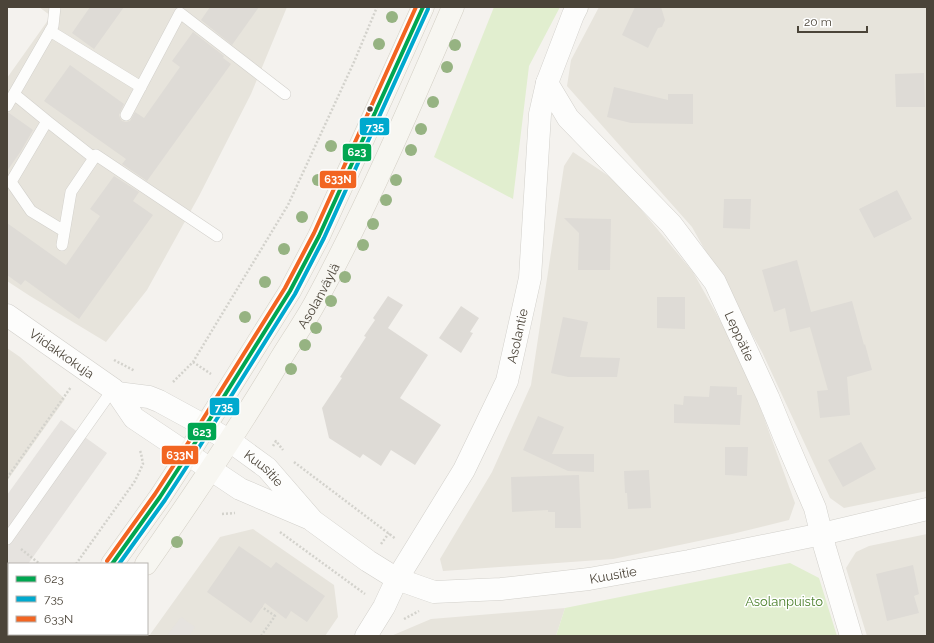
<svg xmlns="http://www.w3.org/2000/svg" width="934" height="643" font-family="Raleway,sans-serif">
	<rect width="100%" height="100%" fill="#f4f2ee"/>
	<path fill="#e7e4dc" d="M39 7H287L251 94 199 196 147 290 106 342 30 296 7 281V78L51 16Z
		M599 7H927V491L844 508 830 498 762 352 692 227 567 86 571 60Z
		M573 152 619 183 693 272 744 363 795 503 789 520 732 534 613 559 443 571 440 559 492 472 531 385 564 166Z
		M7 348 20 357 65 399 7 481Z
		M253 529 334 585 338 617 325 636H149L220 537Z
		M927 534V636H867L846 568 856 552 869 546Z
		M565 608 556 636H391L431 619Z"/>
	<path fill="#e1eecf" d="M494 7H560L529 66 513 199 434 157Z
		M790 563 819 578 837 636H556L565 608Z"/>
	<path fill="#e6e3df" d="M61 420 107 453 28 564H9V591L7 593V495Z
		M181 617 195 627 189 636H167Z"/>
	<path fill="#dedbd6" d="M90 7H124L94 49 72 33Z
		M210 7H259L232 45 201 20Z
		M635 7H661L665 20 662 27 658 28 648 48 622 35Z
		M193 32 224 56 223 58 231 64 147 181 122 164 126 159 44 101 70 65 124 104 119 115 120 118 122 121 126 122 130 121 135 112 144 118 180 67 172 61Z
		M924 73 925 107H896L895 74Z
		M614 87 668 100V94H693V124L631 123 607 117Z
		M7 113H9L33 130 21 151 7 171Z
		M114 176 139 192 133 201 153 215 79 319 25 280 21 285 7 275V223L66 265 100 216 90 209Z
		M897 190 912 219 874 238 859 209Z
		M724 199H751L750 229 723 228Z
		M564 218 611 219 610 270H578L579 233Z
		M797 260 811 312 852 301 864 345 865 344 872 370 847 377 850 415 820 418 817 391 828 390 810 327 790 332 785 308 774 312 762 270Z
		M388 296 403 305 388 328 428 355 400 398 441 425 415 465 391 450 381 466 363 454 360 458 329 438 322 408 342 378 340 377 366 337 364 336 375 320 373 318Z
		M657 297H685V329L657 328Z
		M461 306 479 318 470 332 473 333 461 353 439 338Z
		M563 317 588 322 580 357 620 358 617 377H568L551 373Z
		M710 386 737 387V395H742L740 425 674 423V404L683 405 684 396 709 397Z
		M538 416 564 427 552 454H594V472L568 471 523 450Z
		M861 442 876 469 843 487 828 460Z
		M725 447H748L747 476 725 475Z
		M649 470 651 508 628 509 627 493H625L624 471Z
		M579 475 581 528H555V512H548V510L512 512 511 477Z
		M239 546 271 568 276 562 325 596 307 622 291 611 286 619 265 603 251 623 207 592Z
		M913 565 919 594 914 596 919 613 887 621 876 574Z"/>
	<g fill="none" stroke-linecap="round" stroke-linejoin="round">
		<defs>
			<path id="lane" d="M50 31 141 87
				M14 94 47 121
				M7 106 53 26 55 7
				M126 115 180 13 285 94
				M64 231 31 211 11 182 47 121 94 158
				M62 245 71 192 96 155 217 236
				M7 539 113 389"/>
			<g id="street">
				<path id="s1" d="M547 83 568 118 671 224 715 282 768 397 784 436 815 508 825 548 851 636"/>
				<path id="s2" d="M7 315 113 389 117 393 134 418 240 489 308 518"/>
				<path id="s3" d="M117 393 149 397 159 401 205 426 230 441 267 468 313 521 368 561 397 579 434 592 501 589 589 579 689 561 822 534 927 509"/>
				<path id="s4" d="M366 636 384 607 397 579 464 470 507 381 530 278 540 114 547 83 573 15 577 7"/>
			</g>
			<g id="secondary">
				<path d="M112 564 160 497 188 454 290 291 319 236 376 111 423 7"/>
				<path id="s5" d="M146 564C192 498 237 432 278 363 290 343 304 323 315 303 367 207 410 107 453 7"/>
				<path d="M61 636 62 634"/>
				<path d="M97 636 98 634"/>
			</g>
		</defs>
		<use href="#lane" stroke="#d2d0cb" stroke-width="12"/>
		<use href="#street" stroke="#d2d0cb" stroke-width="23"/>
		<use href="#secondary" stroke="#d3cfc5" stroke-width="23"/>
		<path stroke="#d3d2cc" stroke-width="2.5" stroke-dasharray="2 2" stroke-linecap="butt" d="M114 360 135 371
			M193 362 211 374
			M173 382 193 362 288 205 354 62 377 7
			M273 446 276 441 283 450
			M294 462 396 539
			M7 478 71 387
			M222 514 235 513
			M280 532 365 594
			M381 544 389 533
			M21 549 40 564
			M76 564 135 481 143 464 141 453 140 451
			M404 619 419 611
			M25 636 26 634
			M261 636 275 616 262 607"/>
		<use href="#lane" stroke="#fdfdfc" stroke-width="11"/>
		<use href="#street" stroke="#fdfdfc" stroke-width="22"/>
		<use href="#secondary" stroke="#f7f6f1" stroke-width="22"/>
		<defs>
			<path id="bus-1" d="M112 564 160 497 188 454 290 291 319 236 423 7"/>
			<path id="bus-2" d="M119 564 165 500 193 457 295 294 324 238 428 9"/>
			<path id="bus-3" d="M107 561 155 494 183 451 285 288 314 233 416 7"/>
		</defs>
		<use href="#bus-1" stroke="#fff" stroke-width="7"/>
		<use href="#bus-2" stroke="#fff" stroke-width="7"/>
		<use href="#bus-3" stroke="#fff" stroke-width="7"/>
		<use href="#bus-1" stroke="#00a651" stroke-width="4"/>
		<use href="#bus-2" stroke="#00a9ce" stroke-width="4"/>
		<use href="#bus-3" stroke="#f26522" stroke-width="4"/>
	</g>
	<g fill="#96b382">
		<circle cx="392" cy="17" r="6"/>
		<circle cx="379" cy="44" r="6"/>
		<circle cx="455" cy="45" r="6"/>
		<circle cx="447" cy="67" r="6"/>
		<circle cx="433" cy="102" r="6"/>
		<circle cx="421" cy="129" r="6"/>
		<circle cx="331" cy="146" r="6"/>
		<circle cx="411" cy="150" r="6"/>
		<circle cx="318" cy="180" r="6"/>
		<circle cx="396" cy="180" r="6"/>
		<circle cx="386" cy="200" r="6"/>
		<circle cx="302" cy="217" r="6"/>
		<circle cx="373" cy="224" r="6"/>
		<circle cx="363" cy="245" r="6"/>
		<circle cx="284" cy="249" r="6"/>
		<circle cx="345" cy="277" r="6"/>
		<circle cx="265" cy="282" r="6"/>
		<circle cx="331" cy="301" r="6"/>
		<circle cx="245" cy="317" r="6"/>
		<circle cx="316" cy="328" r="6"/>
		<circle cx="305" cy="345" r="6"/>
		<circle cx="291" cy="369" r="6"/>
		<circle cx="177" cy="542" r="6"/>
	</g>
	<circle fill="#4b4439" stroke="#fff" stroke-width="1.5" cx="370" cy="109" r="3.5"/>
	<g text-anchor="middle" stroke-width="3" stroke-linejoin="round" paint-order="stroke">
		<g font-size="13" fill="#4b4439" stroke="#fff">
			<text dy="5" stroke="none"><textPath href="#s5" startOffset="319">Asolanväylä</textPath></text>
			<text dy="5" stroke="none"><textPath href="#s4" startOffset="338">Asolantie</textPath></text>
			<text dy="5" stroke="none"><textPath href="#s1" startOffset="321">Leppätie</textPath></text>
			<text dy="5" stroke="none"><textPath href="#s2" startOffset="67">Viidakkokuja</textPath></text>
			<text dy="5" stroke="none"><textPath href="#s3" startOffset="168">Kuusitie</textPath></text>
			<text dy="5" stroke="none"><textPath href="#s3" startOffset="562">Kuusitie</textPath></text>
		</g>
		<g font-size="13" fill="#4a7f2a" stroke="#fff">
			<text x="784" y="606">Asolanpuisto</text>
		</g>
	</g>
	<g stroke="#fff" stroke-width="1.5">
		<rect x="359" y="117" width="31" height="19" rx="4" fill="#00a9ce"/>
		<rect x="342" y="143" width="30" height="19" rx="4" fill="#00a651"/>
		<rect x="319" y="170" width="38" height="19" rx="4" fill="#f26522"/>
		<rect x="209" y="397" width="31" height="19" rx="4" fill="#00a9ce"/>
		<rect x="187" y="422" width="30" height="19" rx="4" fill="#00a651"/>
		<rect x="161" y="445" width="38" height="20" rx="4" fill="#f26522"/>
	</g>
	<g font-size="11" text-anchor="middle" font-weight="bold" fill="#fff">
		<text x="375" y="131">735</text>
		<text x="357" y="156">623</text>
		<text x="338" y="183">633N</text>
		<text x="224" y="411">735</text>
		<text x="202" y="436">623</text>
		<text x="180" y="459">633N</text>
	</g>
	<rect width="934" height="643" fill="none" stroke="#4b4439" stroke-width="16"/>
	<rect x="8" y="563" width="140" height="72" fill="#ffffff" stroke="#b7b4b0"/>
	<rect x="16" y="576" width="20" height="6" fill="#00a651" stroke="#b7b4b0"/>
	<text x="44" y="583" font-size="12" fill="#4b4439">623</text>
	<rect x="16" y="596" width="20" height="6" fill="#00a9ce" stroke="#b7b4b0"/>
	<text x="44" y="603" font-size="12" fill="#4b4439">735</text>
	<rect x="16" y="616" width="20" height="6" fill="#f26522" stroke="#b7b4b0"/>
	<text x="44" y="623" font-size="12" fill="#4b4439">633N</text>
	<path d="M798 26v6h69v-6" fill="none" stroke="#4b4439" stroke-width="2"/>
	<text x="804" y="26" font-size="12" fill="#4b4439" stroke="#ffffff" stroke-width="3" paint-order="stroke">20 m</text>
</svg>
